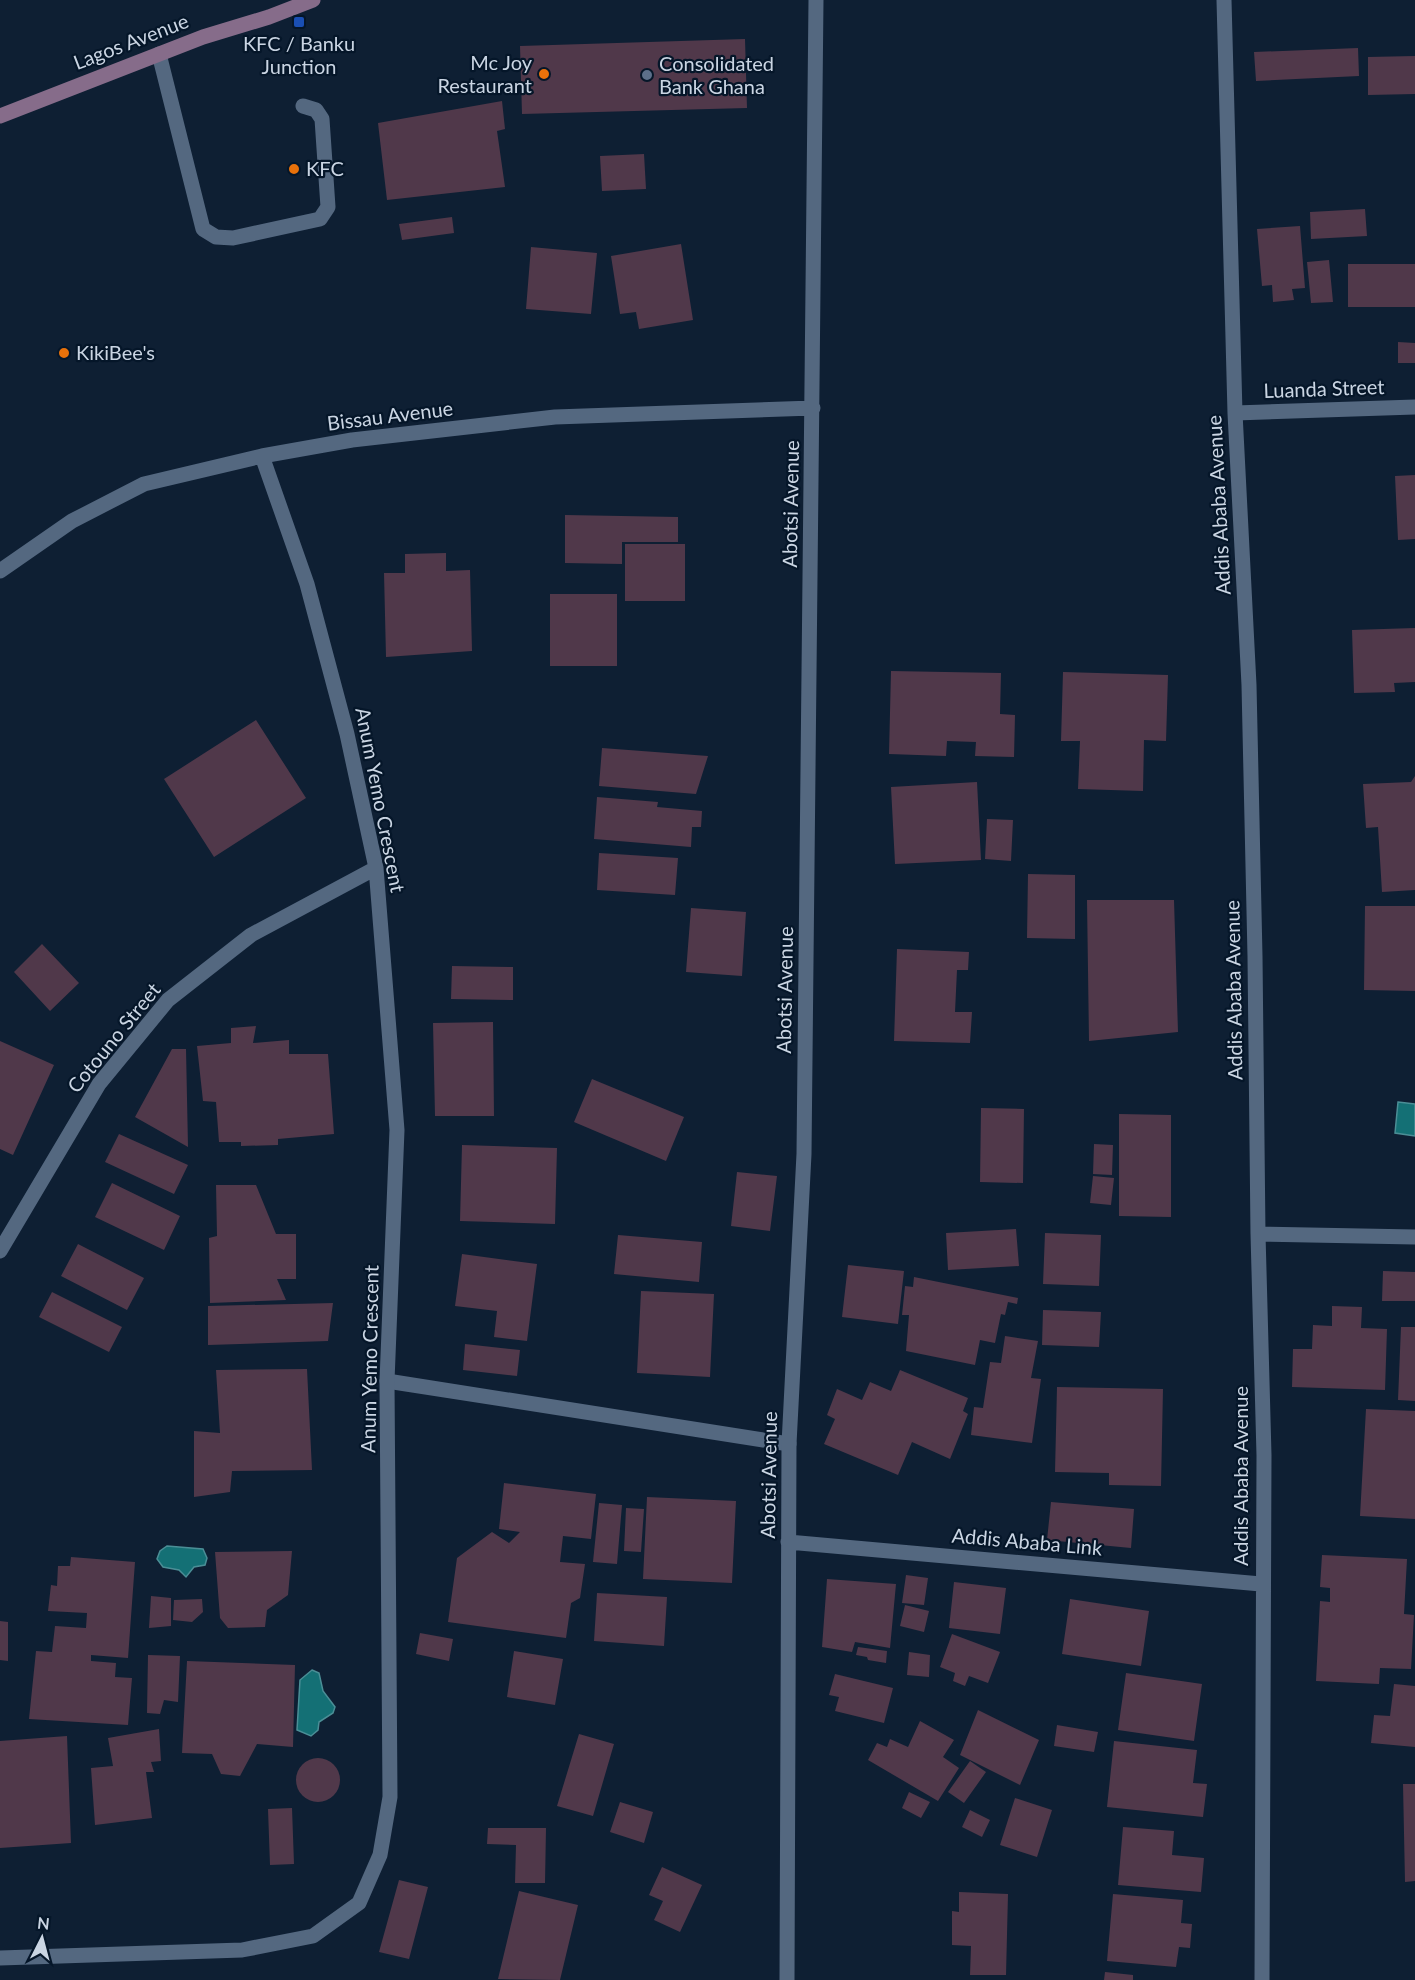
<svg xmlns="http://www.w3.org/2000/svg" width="1415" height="1980" font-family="Lato,sans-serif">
	<rect width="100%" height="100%" fill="#0e1f33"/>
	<path fill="#147075" stroke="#4b8e96" stroke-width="1.5" d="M1398 1102 1415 1104V1136L1395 1133Z
		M167 1546 203 1549 207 1558 205 1565 194 1567 186 1577 179 1570 163 1567 157 1559 160 1551Z
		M312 1670 319 1673 323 1691 335 1707 333 1713 319 1722 318 1730 311 1736 297 1730 300 1680Z"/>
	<path fill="#50384a" d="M745 39 747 108 522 114 520 46Z
		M1358 48 1359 76 1256 81 1254 52Z
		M1415 56V94L1368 95V57Z
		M502 101 505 129 497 131 505 187 387 200 378 123Z
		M644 154 646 189 602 191 600 156Z
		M1365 209 1367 236 1311 239 1310 212Z
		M452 217 454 233 402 240 399 224Z
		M1300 226 1305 288 1292 289 1294 300 1273 302 1272 285 1262 286 1257 229Z
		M681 244 693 320 639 329 636 312 620 314 611 256Z
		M531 247 597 253 591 314 526 309Z
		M1329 260 1333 302 1311 303 1307 262Z
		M1348 264H1415V307H1348Z
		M1398 342 1415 343V363H1398Z
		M1415 475V539L1398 540 1395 476Z
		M565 515 678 517V542H622V564L565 563Z
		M625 544H685V601H625Z
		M446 553V571L470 570 472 651 386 657 384 573H405V554Z
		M550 594H617V666H550Z
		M1415 628V682L1394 683 1395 692 1354 693 1352 630Z
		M891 671 1001 673 1000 714 1015 715 1014 757 975 756 976 742 947 741 946 756 889 754Z
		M1063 672 1168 675 1166 741 1144 740 1143 791 1078 789 1080 741H1061Z
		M256 720 306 798 214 857 164 779Z
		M602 748 708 756 696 794 599 786Z
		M1415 776V890L1382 892 1378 827 1366 828 1363 784 1411 782Z
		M977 782 981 860 895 864 891 787Z
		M597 797 658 802 657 807 702 811 701 827H692L691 847 594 839Z
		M987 819 1013 820 1011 861 985 859Z
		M599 853 678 858 675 895 597 890Z
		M1028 874 1075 875V939L1027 938Z
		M1087 900H1174L1178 1032 1089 1041Z
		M1365 906H1415V991L1364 990Z
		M691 908 746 912 742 976 686 972Z
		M42 944 79 983 50 1011 14 972Z
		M897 949 969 952 968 970H957L955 1012H972L970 1043 894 1041Z
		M452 966 513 967V1000L451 999Z
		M493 1022 494 1116H435L433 1023Z
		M256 1026 253 1043 289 1040V1054H328L334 1134 278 1139V1145L241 1146V1142H219L216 1102 203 1101 197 1046 231 1043V1028Z
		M0 1041 54 1065 13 1155 0 1149Z
		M172 1049H186L188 1147 135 1117Z
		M592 1079 684 1117 666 1161 574 1122Z
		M981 1108 1024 1109 1023 1183 980 1182Z
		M1119 1114 1171 1115V1217L1119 1216Z
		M119 1134 188 1165 174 1194 105 1162Z
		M1094 1144 1113 1145 1112 1175 1093 1174Z
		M462 1145 557 1148 555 1224 460 1221Z
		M737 1172 777 1176 770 1231 731 1226Z
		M1093 1176 1114 1178 1111 1205 1090 1203Z
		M112 1183 180 1216 164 1250 95 1217Z
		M216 1185H256L276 1234H296V1279H277L286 1300 210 1303 209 1238 217 1236Z
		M1016 1229 1019 1266 948 1270 946 1233Z
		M1045 1233 1101 1235 1099 1286 1043 1284Z
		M618 1235 702 1242 699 1282 614 1274Z
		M78 1244 144 1278 127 1310 61 1276Z
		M462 1254 537 1264 527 1341 494 1337 497 1311 455 1306Z
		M848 1265 904 1271 898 1324 842 1317Z
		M1383 1271 1415 1272V1301H1382Z
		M914 1277 1018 1298 1017 1304 1008 1302 1005 1315 1001 1314 995 1343 980 1340 975 1365 906 1351 909 1315H902L905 1286 913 1287Z
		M641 1291 714 1294 710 1377 637 1373Z
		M52 1292 122 1327 109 1352 39 1317Z
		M333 1303 328 1341 208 1345V1306Z
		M1332 1306 1362 1307 1361 1328 1387 1329 1385 1390 1292 1387 1293 1349H1312L1313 1325 1332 1326Z
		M1043 1310 1101 1312 1099 1347 1042 1345Z
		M1401 1327H1415V1401L1398 1400Z
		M1005 1336 1038 1341 1031 1378 1041 1379 1032 1443 971 1435 974 1407 983 1408 990 1362 1001 1363Z
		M465 1344 520 1350 517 1376 463 1370Z
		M307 1369 312 1470 232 1471 230 1492 194 1497V1431L220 1433 216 1370Z
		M900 1370 968 1398 963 1411 968 1414 950 1459 912 1442 898 1475 824 1444 835 1419 827 1415 837 1389 862 1400 870 1382 891 1391Z
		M1057 1387 1163 1389 1161 1486 1109 1485V1473L1055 1472Z
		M1366 1409 1415 1411V1519L1360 1516Z
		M504 1483 596 1494 591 1539 563 1536 560 1562 585 1564 580 1598 571 1603 566 1638 448 1622 457 1558 492 1532 509 1543 520 1532 499 1529Z
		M647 1497 736 1501 732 1583 643 1579Z
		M1051 1502 1134 1509 1131 1548 1047 1540Z
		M599 1503 622 1505 617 1564 593 1562Z
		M626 1508 644 1509 641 1552 624 1551Z
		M292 1551 288 1595 267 1610 265 1627 228 1628 220 1618 215 1552Z
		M1322 1555 1407 1559 1404 1614 1414 1615 1411 1669 1380 1668 1379 1684 1316 1681 1320 1601 1330 1602V1588L1320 1587Z
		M71 1557 135 1562 128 1658 91 1655V1661L116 1663 115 1677 132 1678 128 1725 29 1719 36 1651 52 1652 55 1626 86 1628 87 1613 48 1611 51 1585 57 1586 58 1566H70Z
		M906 1575 928 1578 924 1605 902 1603Z
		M827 1579 896 1584 890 1648 855 1642 852 1652 822 1647Z
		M954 1582 1006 1588 1000 1634 949 1628Z
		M597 1593 667 1597 664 1646 594 1641Z
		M151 1596 171 1598V1626L149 1628Z
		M202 1599 203 1612 192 1622 173 1620 174 1600Z
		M1070 1599 1149 1611 1141 1666 1062 1654Z
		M905 1605 929 1611 924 1632 900 1626Z
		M0 1621 8 1622V1661L0 1660Z
		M420 1633 453 1639 449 1661 416 1654Z
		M952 1634 1000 1652 988 1683 969 1676 965 1686 953 1681 955 1673 940 1667Z
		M858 1647 887 1651 886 1663 868 1660 867 1657 856 1655Z
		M514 1651 563 1659 555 1705 507 1697Z
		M909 1652 930 1655 929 1677 907 1675Z
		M148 1655 180 1656 178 1702 164 1700 160 1714 147 1713Z
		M187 1661 295 1665 293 1747 257 1744 240 1776 221 1774 212 1754 182 1753Z
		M1126 1673 1202 1684 1194 1741 1118 1730Z
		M835 1674 893 1688 884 1723 835 1711 839 1697 829 1695Z
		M1394 1684 1415 1686V1747L1371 1743 1374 1715 1390 1716Z
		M978 1710 1039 1740 1020 1785 960 1755Z
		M920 1721 954 1740 943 1757 959 1768 938 1801 868 1760 877 1743 887 1747 890 1739 908 1747Z
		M1057 1725 1098 1732 1094 1752 1054 1746Z
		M159 1729 161 1761 151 1762 154 1772H146L152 1818 95 1825 91 1768 113 1766 108 1738Z
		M579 1734 614 1744 593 1816 557 1806Z
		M67 1736 71 1843 0 1848V1741Z
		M1114 1741 1197 1750 1193 1783 1207 1784 1203 1817 1107 1807Z
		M296 1780a22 22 0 1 1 44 0a22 22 0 1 1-44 0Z
		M970 1761 986 1772 964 1803 948 1792Z
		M1403 1784H1415V1881L1405 1882Z
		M909 1792 930 1802 921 1818 902 1808Z
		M1015 1798 1052 1810 1037 1857 1000 1845Z
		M620 1802 653 1812 644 1843 610 1832Z
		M292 1808 294 1864 270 1865 268 1809Z
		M970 1810 990 1820 982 1837 962 1827Z
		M1123 1827 1174 1831 1172 1855 1204 1858 1201 1892 1118 1885Z
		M488 1828H546L545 1883H515L516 1845 487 1844Z
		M662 1867 702 1885 680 1932 654 1920 663 1901 649 1895Z
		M399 1880 428 1887 409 1959 379 1952Z
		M519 1891 578 1905 560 1980 498 1979Z
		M959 1892 1008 1894 1006 1975H970L971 1946 952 1945V1911L959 1912Z
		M1113 1894 1183 1900 1181 1923 1192 1924 1190 1948 1179 1947 1176 1967 1107 1961Z
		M1105 1972 1133 1975V1980H1104Z"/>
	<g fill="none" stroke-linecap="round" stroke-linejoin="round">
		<path stroke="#546880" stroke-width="15" d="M159 54 203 229 216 237 233 238 320 219 328 207 322 119 316 110 303 106
			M387 1381 789 1444"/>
		<path stroke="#546880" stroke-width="15" d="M1224 0 1235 413 1249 685 1255 956 1258 1234 1264 1455 1262 1980
			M1235 413 1415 407
			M0 571 72 521 144 484 262 456 352 440 555 417 813 408
			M1258 1234 1415 1237
			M0 1251 99 1084 168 1000 251 935 376 868
			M788 1542 1261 1584
			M0 1958 242 1950 313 1936 359 1903 380 1855 390 1797 387 1381 397 1130 376 868 347 734 307 584 262 456
			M787 1980 789 1444 804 1154 816 0"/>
		<path stroke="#866c8a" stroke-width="15" d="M0 116 203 37 269 17 313 0"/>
	</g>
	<rect fill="#1a4fb4" stroke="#051629" stroke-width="2" x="293" y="16" width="12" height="12" rx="3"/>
	<g fill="#e8710a" stroke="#051629" stroke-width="2">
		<circle cx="544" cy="74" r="6"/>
		<circle cx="294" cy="169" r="6"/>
		<circle cx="64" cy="353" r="6"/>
	</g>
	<circle fill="#5c6f8a" stroke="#051629" stroke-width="2" cx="647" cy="75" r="6"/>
	<g text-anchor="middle" stroke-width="4.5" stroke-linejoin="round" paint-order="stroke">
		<g font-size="20" fill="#cad5e3" stroke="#051629">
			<text transform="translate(131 42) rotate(-21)" y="7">Lagos Avenue</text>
			<text transform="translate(1324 389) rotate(-2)" y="7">Luanda Street</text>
			<text transform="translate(390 416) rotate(-7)" y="7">Bissau Avenue</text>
			<text transform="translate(791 504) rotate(-89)" y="7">Abotsi Avenue</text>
			<text transform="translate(1219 505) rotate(-93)" y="7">Addis Ababa Avenue</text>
			<text transform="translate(380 800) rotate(79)" y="7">Anum Yemo Crescent</text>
			<text transform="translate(785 990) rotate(-89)" y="7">Abotsi Avenue</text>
			<text transform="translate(1234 990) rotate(-91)" y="7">Addis Ababa Avenue</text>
			<text transform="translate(114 1038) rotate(-51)" y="7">Cotouno Street</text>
			<text transform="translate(370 1359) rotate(-89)" y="7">Anum Yemo Crescent</text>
			<text transform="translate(769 1475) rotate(-89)" y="7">Abotsi Avenue</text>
			<text transform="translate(1241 1476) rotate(-90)" y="7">Addis Ababa Avenue</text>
			<text transform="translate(1027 1542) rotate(5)" y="7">Addis Ababa Link</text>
		</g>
		<g font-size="20" fill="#cad5e3" stroke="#051629" text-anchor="start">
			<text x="299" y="51" text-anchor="middle">KFC / Banku<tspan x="299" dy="23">Junction</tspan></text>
			<text x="532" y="70" text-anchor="end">Mc Joy<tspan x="532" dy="23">Restaurant</tspan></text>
			<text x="659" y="71">Consolidated<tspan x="659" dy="23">Bank Ghana</tspan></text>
			<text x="306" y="176">KFC</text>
			<text x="76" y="360">KikiBee's</text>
		</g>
	</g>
	<g transform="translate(42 1938) rotate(6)" stroke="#051629" stroke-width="4.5" paint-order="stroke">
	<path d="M0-4.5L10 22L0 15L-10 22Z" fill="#cad5e3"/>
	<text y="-9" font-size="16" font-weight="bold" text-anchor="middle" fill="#cad5e3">N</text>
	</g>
</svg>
